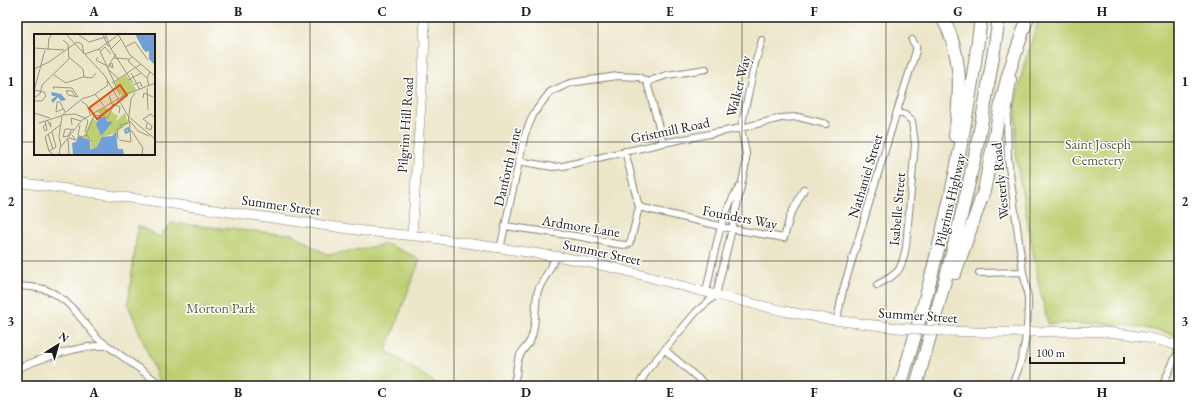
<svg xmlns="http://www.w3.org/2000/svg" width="1196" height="403" font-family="'EB Garamond',serif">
	<rect width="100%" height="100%" fill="#fff"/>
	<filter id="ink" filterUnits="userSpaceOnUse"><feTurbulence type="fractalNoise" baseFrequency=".025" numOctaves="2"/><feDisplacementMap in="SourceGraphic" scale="8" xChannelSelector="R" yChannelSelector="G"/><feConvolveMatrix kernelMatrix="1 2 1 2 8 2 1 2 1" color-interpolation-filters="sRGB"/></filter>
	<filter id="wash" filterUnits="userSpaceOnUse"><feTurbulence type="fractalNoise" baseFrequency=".012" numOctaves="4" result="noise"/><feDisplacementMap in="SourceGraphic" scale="16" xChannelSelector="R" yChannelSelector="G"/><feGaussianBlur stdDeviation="0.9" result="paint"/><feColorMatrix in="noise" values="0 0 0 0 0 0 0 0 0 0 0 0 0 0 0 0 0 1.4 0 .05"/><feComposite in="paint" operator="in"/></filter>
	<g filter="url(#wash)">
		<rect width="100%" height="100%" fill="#ece6c9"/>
		<path fill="#bdcf71" stroke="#6c7646" d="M1040 17H1179V336C1136 323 1093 322 1048 324L1038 280 1016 158V101L1025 61Z
			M171 223 239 230 292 234 328 255 387 244 420 259 386 351 440 386H161L128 304 138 226 160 237Z"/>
	</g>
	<g filter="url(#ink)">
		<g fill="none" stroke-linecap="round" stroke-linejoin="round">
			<defs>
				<path id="minor" d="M1013 79 1007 121 1008 159 1023 272
					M647 82 667 75 706 69
					M518 161 553 167 563 166 663 143 741 128 781 118 798 117 826 124
					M639 207 732 229 784 238 790 216 804 189
					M505 226 582 237 616 244 626 245 629 244 631 240 639 207 625 151
					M500 249 525 134 534 113 550 92 570 83 617 76 639 77 647 82 663 143
					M979 273 1023 272C1025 282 1028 292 1028 302 1028 330 1024 361 1011 386
					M877 285C899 273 901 272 906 247L915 144 912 121 905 115 897 112
					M17 286 31 287 44 289 55 294 65 301 76 312 97 338 163 386
					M706 292C714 257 719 216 740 186
					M837 320 843 290 893 124 916 51V46L912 40
					M665 350 707 386
					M17 369C38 359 84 344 107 346
					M510 386C519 376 515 371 518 360 520 352 527 347 531 339 536 326 535 309 537 295L538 290 556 257
					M638 386 649 368 697 311 716 295 732 229 746 163V153L741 128 754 67 762 40
					M1162 386 1179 350"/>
				<path id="secondary" d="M17 182 364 231 426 237 567 258 619 269 716 295 784 311 833 320 898 328
					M412 235 425 43 424 17
					M944 331C970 332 995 333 1021 332 1078 331 1124 328 1179 346"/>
				<path id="motorway" d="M942 17C964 56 960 94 955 136
					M955 273 984 191 1002 99 1009 72 1028 17
					M900 386C937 266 966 143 981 17
					M916 386C944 287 971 188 988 86 992 63 996 40 999 17"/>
			</defs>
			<use href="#minor" stroke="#848172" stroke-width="8"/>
			<use href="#secondary" stroke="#848172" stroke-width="10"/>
			<use href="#motorway" stroke="#848172" stroke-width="14"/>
			<use href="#minor" stroke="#fff" stroke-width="6"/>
			<use href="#secondary" stroke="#fff" stroke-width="9"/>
			<use href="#motorway" stroke="#fff" stroke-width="12"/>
			<defs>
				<path id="secondary-bridge" d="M898 328 944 331"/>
			</defs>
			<use href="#secondary-bridge" stroke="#848172" stroke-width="10" stroke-linecap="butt"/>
			<use href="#secondary-bridge" stroke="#fff" stroke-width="9"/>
		</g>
	</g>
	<path fill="none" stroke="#1c1c1c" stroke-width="1" stroke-opacity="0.55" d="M166 17V386M310 17V386M454 17V386M598 17V386M742 17V386M886 17V386M1030 17V386M17 142H35M154 142H1179M17 261H1179"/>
	<g text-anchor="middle" stroke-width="3" stroke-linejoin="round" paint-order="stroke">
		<g font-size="14" fill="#1c1c1c" stroke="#fff">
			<text transform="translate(738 86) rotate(-76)" y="5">Walker Way</text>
			<text transform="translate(405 125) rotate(-86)" y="5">Pilgrim Hill Road</text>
			<text transform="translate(670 130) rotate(-12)" y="5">Gristmill Road</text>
			<text transform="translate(507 167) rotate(-77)" y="5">Danforth Lane</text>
			<text transform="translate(865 176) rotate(-73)" y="5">Nathaniel Street</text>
			<text transform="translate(1000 181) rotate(-96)" y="5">Westerly Road</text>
			<text transform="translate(950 200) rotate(-77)" y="5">Pilgrims Highway</text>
			<text transform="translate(281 205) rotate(8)" y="5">Summer Street</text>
			<text transform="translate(897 209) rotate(-85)" y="5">Isabelle Street</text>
			<text transform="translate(740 217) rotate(11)" y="5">Founders Way</text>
			<text transform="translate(581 226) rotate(9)" y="5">Ardmore Lane</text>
			<text transform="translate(602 252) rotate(12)" y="5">Summer Street</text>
			<text transform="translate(918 315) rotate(4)" y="5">Summer Street</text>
		</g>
		<g font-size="14" fill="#545b3a" stroke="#fff">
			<text x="1098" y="149">Saint Joseph<tspan x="1098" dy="16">Cemetery</tspan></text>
			<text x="221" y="313">Morton Park</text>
		</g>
	</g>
	<g transform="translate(34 34)">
		<rect width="121" height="121" fill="#ece6c9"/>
		<path d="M92 41 103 57 88 62 81 52 82 47ZM71 73 84 82 81 88 91 79 94 90 84 97 83 102 82 99 69 103 65 112 56 117 57 105H49L58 84 64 88 66 87 67 81 63 77Z" fill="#bdcf71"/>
		<path d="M101 0H121V31L115 25V17L112 18 109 15ZM17 58 27 60 32 66 27 67 24 63 19 69 17 66 22 62H18ZM65 83H71L73 88 79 87 68 101 65 100 66 99 62 91ZM82 98 84 115H89L90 121H39L38 109 42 108 44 102 56 106V116L63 113 68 103 78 102Z" fill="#6fa0da"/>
		<path fill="none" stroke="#6fa0da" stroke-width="2" d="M94 94 95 97 92 99 91 96Z"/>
		<path fill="none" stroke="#999584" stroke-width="1" d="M32 0 71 42 94 82 121 105M71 0 77 15 99 49M84 0 96 21 121 42M45 1 55 8 72 3M69 1 74 12H76M91 13 101 8 114 26M0 14 30 16M65 15 86 61M77 15 87 5M14 16 15 4 18 0M67 17 71 13 77 20M51 20 65 15 84 1M64 23 62 26 73 32M98 23 94 27 113 44M36 24 49 35 50 43M80 24 95 25M74 32 82 20M74 34 77 30 78 29 79 34 76 32M0 35 15 28 43 8 48 10 50 20M75 36 85 45M97 39 106 56M20 41 32 49 49 43 58 44 62 39M94 46 107 39M78 49 107 30M99 51 106 48 108 53M115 52 113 44 116 38M113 54 114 76M20 55 19 53 38 54 44 63M0 57 11 16M61 60 70 72M41 62 38 57H32L34 61 44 63M0 64 6 60 8 51 35 25 34 10 29 6M109 64 110 59 119 63M0 67H8L12 62 10 58 0 56M47 67 53 71 56 80M79 70 86 73 85 79M29 75 22 78 23 68H26L31 78M0 79 16 84M29 81 41 80 51 84 54 87 51 98M73 84 79 73 75 61M13 86 17 93 16 88M11 87 13 96 11 97 9 93 12 90M96 87 104 97 115 102M5 89 27 82 48 65 60 61 74 51 73 47M113 89 112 94 117 96 118 92 109 85 117 80 121 84M38 91 37 84 47 87M46 91 44 101 47 103 53 101M85 91 94 89 97 65 101 59M38 95 34 102 29 103 31 95H36L37 96 38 95 40 96M97 96 109 114 108 121M14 100 19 115M35 104 42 106 38 101M34 105 35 121M84 105 83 95 88 93 87 90M85 106 97 108 95 85M58 108 52 100 60 82 69 81 74 85M27 113 25 102 28 82M15 117 22 113 18 98M20 121 15 117 11 103 26 91M25 121 26 114 48 86 91 61 121 49"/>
		<path fill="#de560d" fill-opacity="0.15" stroke="#de560d" stroke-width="2" d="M86 51 93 61 63 85 55 74Z"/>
		<rect width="121" height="121" fill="none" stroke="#1c1c1c" stroke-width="2"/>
	</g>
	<rect width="1196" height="403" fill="none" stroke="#fff" stroke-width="44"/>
	<g transform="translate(58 345) rotate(37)" stroke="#ffffff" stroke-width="3" paint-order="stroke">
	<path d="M0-3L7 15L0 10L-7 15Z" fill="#1c1c1c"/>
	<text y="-6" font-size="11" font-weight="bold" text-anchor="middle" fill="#1c1c1c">N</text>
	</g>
	<path d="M1030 357v6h94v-6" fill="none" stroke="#1c1c1c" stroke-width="2"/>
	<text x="1036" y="357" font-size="12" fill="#1c1c1c" stroke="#ffffff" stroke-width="3" paint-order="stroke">100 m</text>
	<rect x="22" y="22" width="1152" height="359" fill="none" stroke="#1c1c1c" stroke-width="1.5"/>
	<g font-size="13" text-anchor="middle" font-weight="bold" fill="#1c1c1c">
		<text x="94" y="16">A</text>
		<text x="238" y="16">B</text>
		<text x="382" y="16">C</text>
		<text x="526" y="16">D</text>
		<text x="670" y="16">E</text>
		<text x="814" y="16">F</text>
		<text x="958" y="16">G</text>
		<text x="1102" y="16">H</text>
		<text x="11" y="86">1</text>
		<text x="1185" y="86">1</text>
		<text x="11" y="206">2</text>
		<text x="1185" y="206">2</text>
		<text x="11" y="326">3</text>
		<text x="1185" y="326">3</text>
		<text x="94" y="397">A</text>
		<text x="238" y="397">B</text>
		<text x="382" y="397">C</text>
		<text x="526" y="397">D</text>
		<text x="670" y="397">E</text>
		<text x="814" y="397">F</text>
		<text x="958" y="397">G</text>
		<text x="1102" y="397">H</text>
	</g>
</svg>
